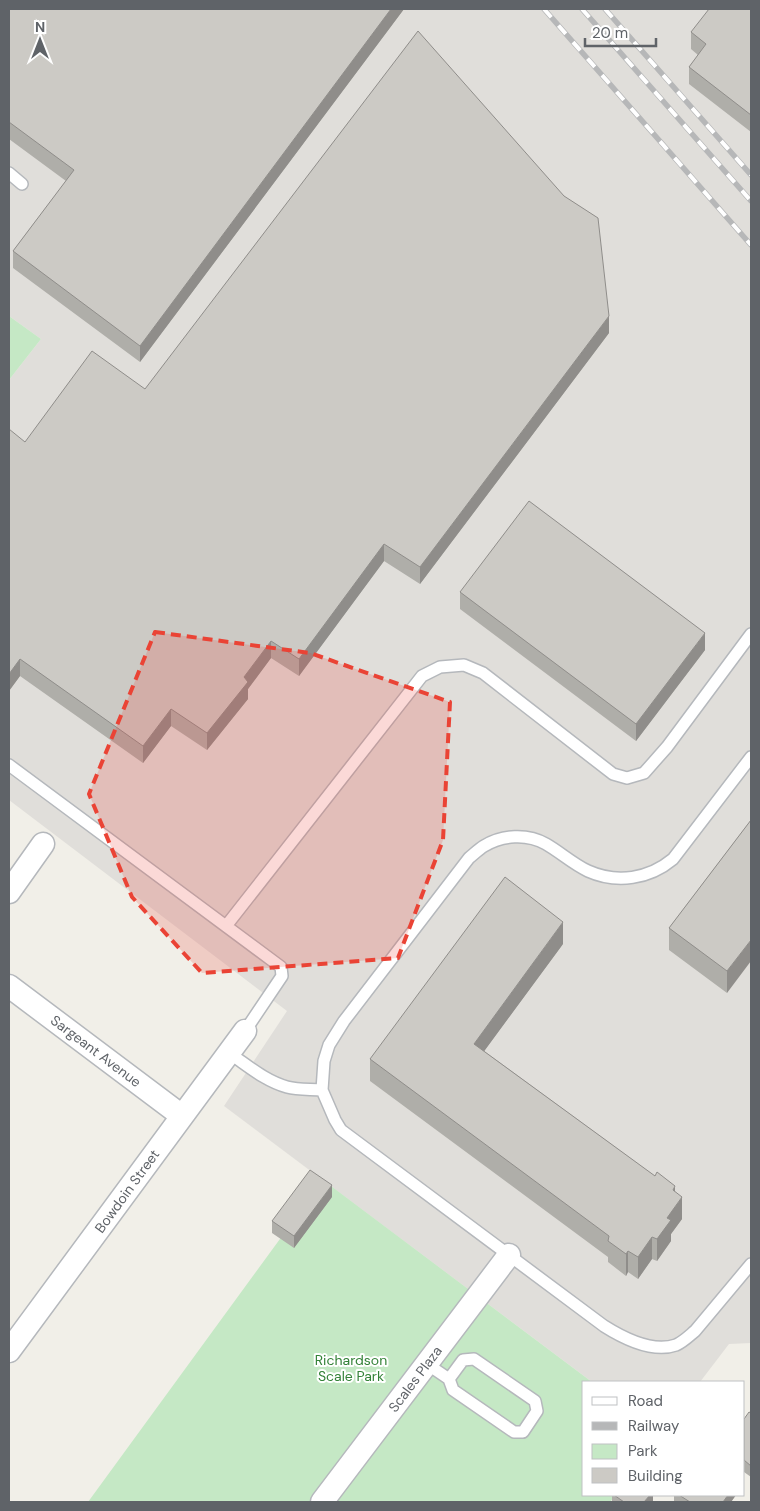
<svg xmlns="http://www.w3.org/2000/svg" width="760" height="1511" font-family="'DM Sans',sans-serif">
	<rect width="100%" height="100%" fill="#f1efe8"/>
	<path fill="#e0deda" d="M9 9H751V1343L729 1344 700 1382H592L224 1106 287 1011 9 800V380L41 339 9 316Z"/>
	<path fill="#c5e8c5" d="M9 316 41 339 9 380Z
		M323 1180 592 1382H584V1495H616L610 1502H88Z"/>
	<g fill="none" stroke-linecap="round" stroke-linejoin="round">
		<defs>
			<path id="lane" d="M9 173 22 184
				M751 757 673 859C649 879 617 884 588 871 573 864 560 852 546 844 527 833 502 835 484 846 479 849 474 854 469 858L344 1021 329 1045 324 1061 322 1090 335 1120 341 1130 604 1326C623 1338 653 1353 676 1345 683 1342 689 1336 695 1331L751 1264
				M9 765 281 967 282 976 245 1031
				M226 926 422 676 440 667 464 665 483 673 613 774 627 778 644 773 667 747 751 634
				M229 1053C247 1065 265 1081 287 1087 298 1090 310 1089 322 1090
				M427 1364 449 1379 453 1390 514 1432H523L537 1411 535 1401 474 1359 463 1360 449 1379"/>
			<path id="street" d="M9 892 43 844
				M9 986 182 1116
				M9 1351 245 1031
				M322 1502 509 1255"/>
		</defs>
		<use href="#lane" stroke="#b5b8bc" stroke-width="14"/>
		<use href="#street" stroke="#b5b8bc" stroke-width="25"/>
		<use href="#lane" stroke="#fff" stroke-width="11"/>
		<use href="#street" stroke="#fff" stroke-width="22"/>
		<defs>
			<path id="rail" d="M544 9 751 245
				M582 9 751 201
				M605 9 751 175"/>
		</defs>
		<use href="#rail" stroke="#b6b7b8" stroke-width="5.5"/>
		<use href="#rail" stroke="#fff" stroke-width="4" stroke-dasharray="11" stroke-linecap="butt"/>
	</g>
	<path fill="#afaea9" d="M9 9H404L140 362 13 268V251L66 181 9 139Z
		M751 9V132L689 84V67L698 55 691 49V32Z
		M609 333 420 584 384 561 299 676 271 658 248 689V699L207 750 171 726 143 763 20 676 9 691 25 442 145 389Z
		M460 592 705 650 636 741 460 609Z
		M751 820 727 993 669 950V928Z
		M563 944 484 1051 675 1191 682 1219 671 1234V1241L657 1261 652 1259 638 1279 628 1272 626 1276 608 1262V1257L370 1081V1059Z
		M332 1197 294 1248 272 1233V1221Z
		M751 1413V1477L744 1472V1419Z
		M612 1495H653V1502H612Z
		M674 1495H736L731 1502H674Z"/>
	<path fill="#8f8d8a" d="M391 9H404L140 362V346Z
		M609 316V333L420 584V567Z
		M384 544V561L299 676V659Z
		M705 633V650L636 741V724Z
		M271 641V658L248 689V699L207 750V733L244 677Z
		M20 659V676L9 691V674Z
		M171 709V726L143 763V746Z
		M563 922V944L474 1065V1044Z
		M751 940V961L727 993V971Z
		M332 1185V1197L294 1248V1236Z
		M675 1186V1207L682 1197V1219L671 1234V1241L657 1261V1239L667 1218 673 1190Z
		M652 1237V1259L638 1279V1257Z
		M628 1251V1272L626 1276V1254Z
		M650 1495H653V1502H644Z
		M728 1495H736L731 1502H723Z"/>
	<path fill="#cccac5" stroke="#8f8d8a" d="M9 9H391L140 346 13 251 74 170 9 122Z
		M709 9H751V115L689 67 706 44 691 32Z
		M418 31 564 196 598 218 609 316 420 567 384 544 299 659 271 641 244 677 248 682 207 733 171 709 143 746 20 659 9 674V429L25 442 92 351 145 389Z
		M529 501 705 633 636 724 460 592Z
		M751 820V940L727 971 669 928Z
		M505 877 563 922 474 1044 655 1176 657 1172 675 1186 673 1190 682 1197 667 1218 671 1220 657 1239 652 1237 638 1257 628 1251 626 1254 608 1241 609 1236 370 1059Z
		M310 1170 332 1185 294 1236 272 1221Z
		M749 1412 751 1413V1466L744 1460V1419Z
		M614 1495H650L644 1502H624Z
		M679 1495H728L723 1502H690Z"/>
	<path fill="#ea4335" fill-opacity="0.2" stroke="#ea4335" stroke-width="4" stroke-dasharray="10 6" stroke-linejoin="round" d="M155 632 310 653 450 702 443 840 398 958 202 973 132 897 89 794Z"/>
	<g text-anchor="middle" stroke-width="4" stroke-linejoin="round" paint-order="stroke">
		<g font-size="14" fill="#5f6368" stroke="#fff">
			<text transform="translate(96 1051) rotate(37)" y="5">Sargeant Avenue</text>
			<text transform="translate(127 1191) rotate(-54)" y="5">Bowdoin Street</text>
			<text transform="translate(415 1379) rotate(-53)" y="5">Scales Plaza</text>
		</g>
		<g font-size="14" fill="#348238" stroke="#fff">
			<text x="351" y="1365">Richardson<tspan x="351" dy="16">Scale Park</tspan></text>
		</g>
	</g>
	<rect width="760" height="1511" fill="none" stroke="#5f6368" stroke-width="20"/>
	<rect x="582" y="1381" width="162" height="115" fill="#ffffff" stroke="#bfc1c3"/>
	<rect x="592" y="1397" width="25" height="8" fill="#ffffff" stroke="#bfc1c3"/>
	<text x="628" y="1406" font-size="15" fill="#5f6368">Road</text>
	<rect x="592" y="1422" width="25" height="8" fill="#b6b7b8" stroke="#bfc1c3"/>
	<text x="628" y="1431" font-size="15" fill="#5f6368">Railway</text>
	<rect x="592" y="1444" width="25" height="15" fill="#c5e8c5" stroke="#bfc1c3"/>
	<text x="628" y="1456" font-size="15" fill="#5f6368">Park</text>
	<rect x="592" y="1468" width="25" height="15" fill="#cccac5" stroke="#bfc1c3"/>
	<text x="628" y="1481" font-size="15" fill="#5f6368">Building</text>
	<g transform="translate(40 40)" stroke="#ffffff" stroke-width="4" paint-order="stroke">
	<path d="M0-4L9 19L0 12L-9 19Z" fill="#5f6368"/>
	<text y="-8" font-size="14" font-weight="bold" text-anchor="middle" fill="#5f6368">N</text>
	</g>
	<path d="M585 38v8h71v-8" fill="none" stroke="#5f6368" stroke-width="2.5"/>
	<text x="592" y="38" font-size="15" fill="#5f6368" stroke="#ffffff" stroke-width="4" paint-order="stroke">20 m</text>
</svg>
